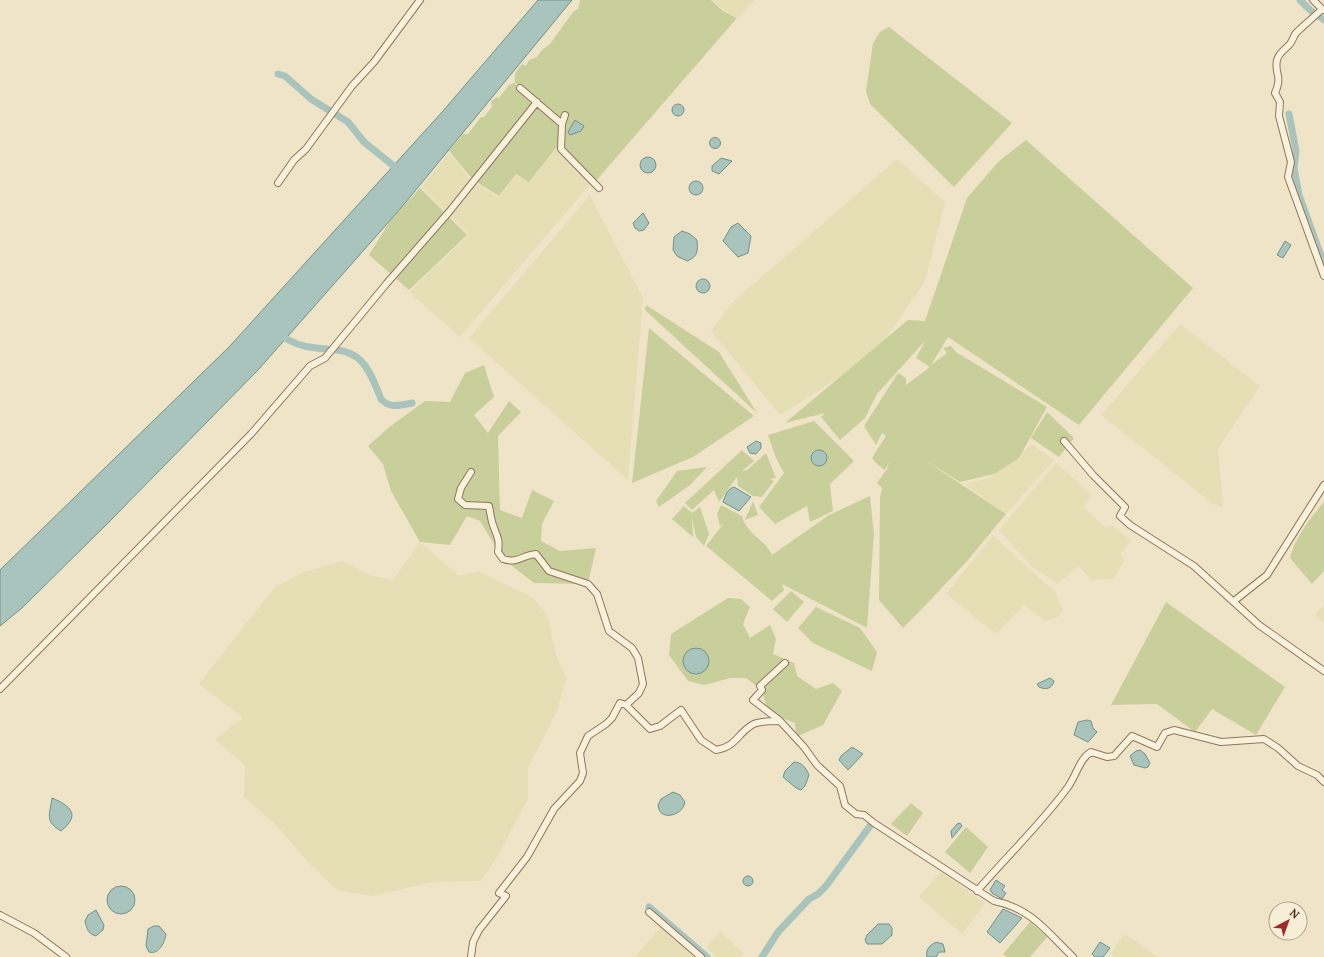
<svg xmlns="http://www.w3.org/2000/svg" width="1324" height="957" font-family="Lora,serif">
	<rect width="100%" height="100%" fill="#f0e4c8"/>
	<path fill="#e6deb5" d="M712 0H754L738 18 724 10Z
		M557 148 591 183 460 337 409 292 469 235 421 187 449 153 471 180 499 198 516 175 529 182Z
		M897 159 945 202 925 282 874 355 780 415 711 331 733 302Z
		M590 195 643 298 628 480 469 338Z
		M1180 324 1260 386 1218 448 1223 507 1213 504 1101 415Z
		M1032 444 1054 460 1006 514 964 484 989 478Z
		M1056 463 1092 495 1084 508 1106 528 1112 525 1131 540 1121 554 1124 561 1113 579 1092 580 1078 566 1058 584 1031 566 999 530Z
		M993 535 1029 569 1055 591 1063 611 1056 618 1045 621 1024 605 996 634 946 594Z
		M420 542 459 576 478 571 532 597 547 614 556 655 566 678 557 712 528 767V798L500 852 481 881 432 882 373 896 339 891 308 862 277 826 244 797 245 765 215 739 243 718 199 684 274 588 304 572 343 561 369 575 393 580Z
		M1324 605V623L1315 615Z
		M941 872 985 903 962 934 919 897Z
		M661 927 696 957H635Z
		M721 932 743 954 741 957H716L706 947Z
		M1124 934 1158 957H1115L1111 954Z"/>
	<path fill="#c9cf9b" d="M580 0H711L723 11 737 18 595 182 562 149V122L515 83C514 74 516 71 522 64L526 66 529 60 537 57 541 51 550 44 573 12 578 9Z
		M889 27 1012 123 954 187 870 104 866 91 873 43 880 32Z
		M514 83 535 102 473 180 449 151 463 134H468L481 117H484L492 107 491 101 497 97 499 98 509 85Z
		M537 104 561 124 559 147 556 148 529 182 516 174 499 196 475 181Z
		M1026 140 1193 288 1079 425 948 337 931 365 947 353 943 348 951 346 956 352 1047 407 1019 458 994 474 960 482 920 457 1006 514 968 560 921 610 903 628 879 600 880 497 882 488 877 483 887 469 889 462 885 470 877 464 872 458 886 436 882 433 876 445 864 426 898 373 906 378V385L930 367 916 358 925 341 877 394 865 418 840 440 821 417 825 413 785 423 908 320 925 321 967 198 999 161Z
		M420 188 467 235 409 290 369 255 390 221Z
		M646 305 719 352 757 413 645 310Z
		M649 328 754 416 693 457 632 483Z
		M484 365 494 397 474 415 488 433 509 401 521 412 498 436 500 510 522 518 532 490 554 501 542 524 541 541 560 551 596 548 588 584 534 583 503 559 480 521 467 516 450 545 420 542 391 491 383 464 368 446 388 428 425 401 450 402 465 373Z
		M1047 412 1074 438 1059 457 1031 438Z
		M814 421 854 461 830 484 833 511 810 522 807 506 775 524 759 507 784 473 776 458 768 435Z
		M742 450 754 461 742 471 747 470 766 453 776 478 770 479 774 481 762 497 753 496 738 486 737 477 719 502 714 490 692 510 685 503Z
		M707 467 690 485 659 507 656 501 677 471Z
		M870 496 874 534 867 628 782 584 784 590 772 601 706 546 724 523 720 526 717 514 721 505 742 516C746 534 765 539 772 555L829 515Z
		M753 501 758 515 745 520Z
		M1324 502V571L1312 584 1290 558C1294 539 1311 517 1324 502Z
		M684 506 692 513 700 507 709 534 704 546 696 537 692 518 693 537 672 519Z
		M791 591 804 602 787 622 773 609Z
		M728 598 741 599 750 607 743 624 750 638 770 625 776 639 773 654 794 663 797 676 816 689 833 683 842 691 823 725 796 737 795 723 768 713 762 690 746 678H730L705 685 688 681 669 655 671 634Z
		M1166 602 1285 687 1256 735 1212 709 1195 732 1157 704 1111 705Z
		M816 607 860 628 877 652 872 671 813 643 798 628Z
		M911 803 923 813 907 836 891 824Z
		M966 827 988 847 970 873 945 852Z
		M1030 922 1047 937 1030 957H1007L1003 954Z"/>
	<path fill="#a9c4bc" stroke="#6f938a" d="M538 0H572L401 208 258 370 109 522 22 608 0 626V570L229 347 443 111Z
		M672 110a6 6 0 1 1 12 0a6 6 0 1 1-12 0Z
		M575 120 584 126 581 131 570 135 568 132Z
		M709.5 143a5.5 5.5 0 1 1 11 0a5.5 5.5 0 1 1-11 0Z
		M640 165a8 8 0 1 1 16 0a8 8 0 1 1-16 0Z
		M721 158 732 161 719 174 712 171V166Z
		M689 188a7 7 0 1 1 14 0a7 7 0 1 1-14 0Z
		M643 213 649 223 644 230 639 231 635 228 633 223Z
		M738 223 751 236 748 253 738 257 723 241 731 227Z
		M682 231 690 234 697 240C698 251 698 257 687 261L677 256 673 250 674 237Z
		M1285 241 1291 245 1283 258 1277 255Z
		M696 286a7 7 0 1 1 14 0a7 7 0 1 1-14 0Z
		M756 441 761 443V448L756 454 750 453 747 447Z
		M811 458a8 8 0 1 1 16 0a8 8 0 1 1-16 0Z
		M734 487 751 497 739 511 723 502C725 496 727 489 734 487Z
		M683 661a13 13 0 1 1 26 0a13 13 0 1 1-26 0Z
		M1050 678 1054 681C1052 689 1046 690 1039 687L1037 684Z
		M1087 720 1091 721 1093 728 1097 732 1088 742 1074 735 1078 722Z
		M852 747 863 754 848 770 839 760 841 756Z
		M1136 751 1140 750 1145 754 1150 763 1148 767 1145 768 1134 765 1130 756Z
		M794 762C802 762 806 768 809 775L805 786 801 790 796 788 783 777 785 771Z
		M673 792 680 795 685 802C683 816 659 822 658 805L661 799Z
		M52 798C71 806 81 815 61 831 44 821 50 814 52 798Z
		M960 823 962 826 952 838 951 831 957 824Z
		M743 881a5 5 0 1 1 10 0a5 5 0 1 1-10 0Z
		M996 880 1005 886 1002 890 1006 893 1002 899 992 893 990 890Z
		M107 900a14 14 0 1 1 28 0a14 14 0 1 1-28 0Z
		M1003 909 1022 918 1000 943 987 932Z
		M96 910 104 925 103 930 96 936C88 934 87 929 85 921L88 915Z
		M878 924H889L892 928V935L882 944H867L865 940 867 935Z
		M154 926H159L166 934C165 942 159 955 149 952L146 946 148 929Z
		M936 942 943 944 945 952H939L936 957H927C925 950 930 945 936 942Z
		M1100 942 1110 948 1103 957H1095L1092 954Z"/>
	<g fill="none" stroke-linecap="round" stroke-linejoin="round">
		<path stroke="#a9c4bc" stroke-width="7" d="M1300 0 1310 10 1324 20
			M278 74 285 76 311 99 348 122 364 142 400 171
			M1289 114 1296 151 1294 168 1299 195 1324 264
			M279 334C290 342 302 347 316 348 332 350 348 348 361 361 371 371 376 387 381 399 390 409 400 405 412 403
			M649 907 707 957
			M762 957 778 932 809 899 818 894 826 886 870 826"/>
		<defs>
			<path id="street" d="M1313 0 1323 10
				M1321 10C1313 18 1304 25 1296 33 1293 37 1292 43 1288 46 1283 51 1279 53 1277 60 1274 74 1283 75 1275 93L1280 102 1279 116 1291 162 1288 177 1324 276
				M520 88 562 124
				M565 115 562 124 561 149 599 188
				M278 183 294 160 306 149 352 86 374 62 420 0
				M1064 441 1093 475 1125 507 1120 516 1130 525 1194 566 1259 625 1324 671
				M1234 601 1267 575 1324 485
				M0 689 251 434 310 366 325 358 387 283 449 212 537 102
				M626 705 650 729 660 726 681 710 701 740 716 750C736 747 737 734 752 725 757 721 773 721 780 721L804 747 817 765 840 786 845 805 856 814 864 815 874 823 994 901C1031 908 1048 933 1073 957
				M779 720 753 700 762 690 760 686 785 663
				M977 891C1007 856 1041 824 1068 787 1076 776 1080 758 1091 752L1107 757 1114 756 1132 736 1157 747 1165 733 1174 730 1221 742 1264 739 1278 748 1298 766 1317 775 1324 782
				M649 912 701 957
				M0 915 34 933 66 957
				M471 957 473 942 479 930 506 896 499 893 527 857 554 809 580 781 583 773 580 753 588 736 606 724 612 718 620 703 626 705 639 693 643 684 638 658 632 648 609 631 597 594 588 584 549 571 536 554C522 555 518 564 503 559L498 552C500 538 497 537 493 525 491 519 490 512 489 506L465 505 458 499 461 488 471 472"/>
		</defs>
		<use href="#street" stroke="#8d765c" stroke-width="8"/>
		<use href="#street" stroke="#faf1dc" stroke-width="6"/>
	</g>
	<g transform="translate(1288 921) rotate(41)"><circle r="19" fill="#f7eed8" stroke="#ada18e"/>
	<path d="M0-3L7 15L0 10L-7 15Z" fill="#9e2a2b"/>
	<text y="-6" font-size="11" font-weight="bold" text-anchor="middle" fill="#3d2e20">N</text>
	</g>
</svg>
